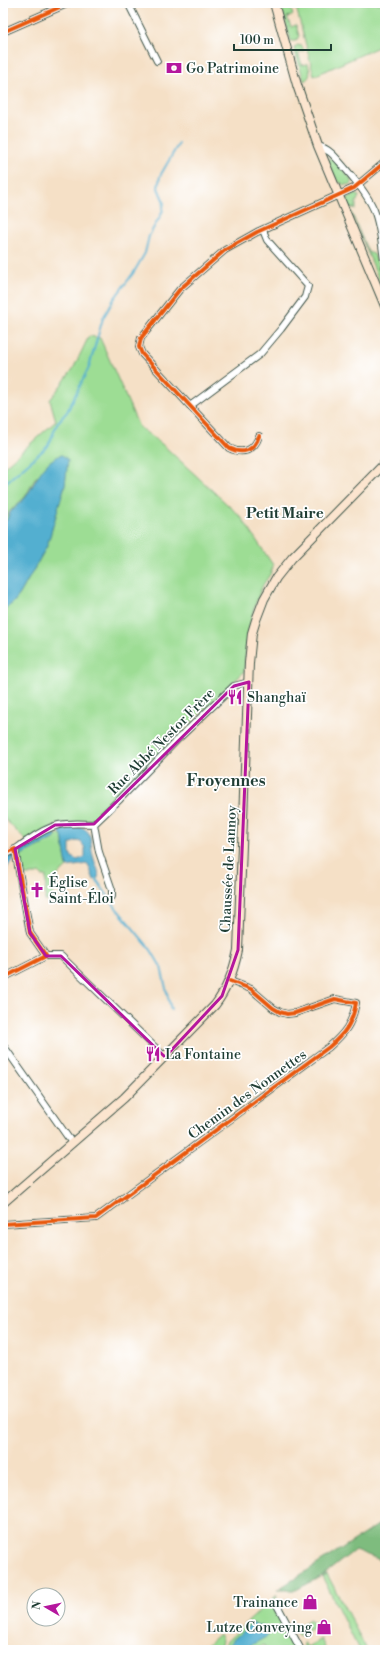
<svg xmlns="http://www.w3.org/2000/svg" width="388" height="1653" font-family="'Libre Bodoni',serif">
	<rect width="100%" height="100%" fill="#fff"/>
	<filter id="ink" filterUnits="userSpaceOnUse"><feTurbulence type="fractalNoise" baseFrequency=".025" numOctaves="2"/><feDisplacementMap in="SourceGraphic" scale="8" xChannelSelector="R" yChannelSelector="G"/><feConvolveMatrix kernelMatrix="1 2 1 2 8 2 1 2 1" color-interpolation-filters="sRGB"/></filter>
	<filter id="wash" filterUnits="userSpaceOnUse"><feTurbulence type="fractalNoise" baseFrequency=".012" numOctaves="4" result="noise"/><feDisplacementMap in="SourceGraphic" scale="16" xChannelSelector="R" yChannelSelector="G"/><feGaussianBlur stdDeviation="0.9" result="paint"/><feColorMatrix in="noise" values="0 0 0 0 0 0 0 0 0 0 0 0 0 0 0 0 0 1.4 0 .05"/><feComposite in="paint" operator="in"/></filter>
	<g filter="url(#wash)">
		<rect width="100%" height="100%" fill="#f5e0c6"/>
		<path fill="#9ddd94" stroke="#5e8d64" d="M280 3H289L293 15 287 17 291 27 296 25 299 36 296 41H291Z
			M295 3H385V44L314 76Z
			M297 45 302 46 304 51 298 53 302 65 308 64C310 71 312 77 304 81L294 48Z
			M330 158 333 159 351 179V184C337 189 332 171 328 161Z
			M355 194 359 196 356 203V209L349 207 368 252 374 254 381 271 384 288 383 289 347 204 348 198Z
			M89 336 100 338 139 427 163 445 241 517 273 565C273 573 266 579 262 587 249 617 246 640 244 672L152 760 93 822 59 824 26 841 5 819 3 820V610L13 603 20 594 47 546 65 485 66 476 36 477 25 497 8 513 7 520 3 522V468L56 421 50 400 73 369Z
			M60 834 62 835 67 867 57 876 51 900 45 901 46 876H42L39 873 33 875H23L18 856Z
			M385 1520V1540L378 1525Z
			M327 1574 367 1650H359L322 1576Z
			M277 1595 274 1607 294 1647 289 1650H267L264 1645 255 1650H223L227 1641Z
			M310 1619 314 1627 298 1636 293 1628V1623L297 1627Z
			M219 1634 222 1640 220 1650H201Z
			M321 1639 326 1650H305L303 1644 304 1642 307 1647Z"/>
		<path fill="#7ebc7e" stroke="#4e7c59" d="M378 1525 385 1540V1562L355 1550 322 1576 296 1590H277Z"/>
		<path fill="#52afd0" stroke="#387682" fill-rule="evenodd" d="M62 455 68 460 65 485 47 546 20 594 13 603 3 610V522L7 520C9 509 19 506 26 497 36 482 43 460 62 455Z
			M70 826C97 826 88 841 94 859 96 866 100 871 98 878L94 880 88 864 67 867 62 835 59 832 64 828ZM76 841 81 842 85 848V857L77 860 72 857 70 853V844Z
			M49 829 55 832 56 837 54 839 15 858 3 873V859L17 853 22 846Z
			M252 1623 264 1627 268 1636 242 1650H231L228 1647 234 1639Z"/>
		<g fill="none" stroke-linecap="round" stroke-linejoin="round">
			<path stroke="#52afd0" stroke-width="2" d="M3 485 48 446 58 422 67 412 89 367 103 318 114 299 134 272 145 253 149 236 162 213 164 202 158 188 160 176 179 143
				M96 879 117 909 151 950 161 967 171 1010"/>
		</g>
	</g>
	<g filter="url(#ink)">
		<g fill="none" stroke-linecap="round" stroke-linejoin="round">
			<defs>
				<path id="minor" d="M128 3 157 61
					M3 32 69 3
					M318 146C330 149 336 158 344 167 355 180 367 194 374 210 381 228 382 248 385 267
					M190 406 260 354 281 329 305 297 308 286 267 240 263 230
					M259 436C254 451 243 455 229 448L142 354 139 347 141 338 180 289 225 250 257 232 354 188 385 162
					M94 824 99 852 112 890V896
					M15 849 30 933 46 956
					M3 855C12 854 19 846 27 841 53 823 63 822 94 824L120 799 178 739 234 686 249 682
					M3 978 46 956H61L165 1057
					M3 1045 72 1143
					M3 1224 96 1218 329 1047C345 1033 352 1024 356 1003L335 999 295 1013 287 1014 280 1012 273 1008 251 989 230 981
					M277 1605 301 1650"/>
				<path id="secondary" d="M274 3 297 85 318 146 385 306
					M3 1203 124 1098 215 1005C228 988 234 970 238 950L249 663 252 633 256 620 264 599 276 578 292 558 385 463"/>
			</defs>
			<use href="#minor" stroke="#3f554a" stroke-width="8"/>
			<use href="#secondary" stroke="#3f554a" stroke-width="10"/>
			<use href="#minor" stroke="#fff" stroke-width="6"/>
			<use href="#secondary" stroke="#fce5cf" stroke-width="8"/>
			<defs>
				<path id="cycleway" d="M3 32 69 3
					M259 436C254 451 243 455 229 448L142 354 139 347 141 338 180 289 225 250 257 232 354 188 385 162
					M3 855 15 849 30 933 46 956 3 978
					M3 1224 96 1218 329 1047C345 1033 352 1024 356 1003L335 999 295 1013 287 1014 280 1012 273 1008 251 989 230 981"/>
			</defs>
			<use href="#cycleway" stroke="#fff" stroke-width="6"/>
			<use href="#cycleway" stroke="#e8590c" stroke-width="4"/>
		</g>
	</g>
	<path fill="none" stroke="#b5179e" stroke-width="3" stroke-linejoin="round" d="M249 682 238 950 222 996 165 1057 61 956H46L30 933 15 849 55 825 94 824 234 686Z"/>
	<defs>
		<symbol id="bank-bare" viewBox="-9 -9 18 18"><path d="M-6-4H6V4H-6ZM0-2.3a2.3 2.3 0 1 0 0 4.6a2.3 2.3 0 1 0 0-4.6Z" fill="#b5179e" stroke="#fff" stroke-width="2.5" paint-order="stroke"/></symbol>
		<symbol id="restaurant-bare" viewBox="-9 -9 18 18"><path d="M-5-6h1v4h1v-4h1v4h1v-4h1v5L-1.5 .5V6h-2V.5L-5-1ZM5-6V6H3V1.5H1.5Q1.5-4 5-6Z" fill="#b5179e" stroke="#fff" stroke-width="2.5" paint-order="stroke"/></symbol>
		<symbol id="church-bare" viewBox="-9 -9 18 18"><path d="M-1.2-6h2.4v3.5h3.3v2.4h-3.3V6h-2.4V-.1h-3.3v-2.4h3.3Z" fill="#b5179e" stroke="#fff" stroke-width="2.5" paint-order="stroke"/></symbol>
		<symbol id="shop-bare" viewBox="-9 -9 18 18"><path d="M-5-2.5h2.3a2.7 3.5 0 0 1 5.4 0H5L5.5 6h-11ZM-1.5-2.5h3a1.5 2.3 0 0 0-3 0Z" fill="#b5179e" stroke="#fff" stroke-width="2.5" paint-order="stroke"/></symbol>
	</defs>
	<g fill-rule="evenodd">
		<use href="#bank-bare" x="163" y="57" width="22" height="22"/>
		<use href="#restaurant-bare" x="224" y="686" width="22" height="22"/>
		<use href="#church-bare" x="26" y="879" width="22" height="22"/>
		<use href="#restaurant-bare" x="142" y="1043" width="22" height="22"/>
		<use href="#shop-bare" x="299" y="1591" width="22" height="22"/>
		<use href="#shop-bare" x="313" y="1616" width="22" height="22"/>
	</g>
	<g text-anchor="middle" stroke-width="3.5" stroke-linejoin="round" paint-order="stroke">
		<g font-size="14" fill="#1f3d34" stroke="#fff" text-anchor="start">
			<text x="186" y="73">Go Patrimoine</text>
			<text x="247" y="702">Shanghaï</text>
			<text x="49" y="887">Église<tspan x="49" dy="16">Saint-Éloi</tspan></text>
			<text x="165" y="1059">La Fontaine</text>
			<text x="298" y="1607" text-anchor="end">Trainance</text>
			<text x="312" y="1632" text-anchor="end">Lutze Conveying</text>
		</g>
		<g font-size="14" fill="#1f3d34" stroke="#fff">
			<text transform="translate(161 741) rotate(-45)" y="5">Rue Abbé Nestor Frère</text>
			<text transform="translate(228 869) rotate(-87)" y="5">Chaussée de Lannoy</text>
			<text transform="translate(247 1094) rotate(-36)" y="5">Chemin des Nonnettes</text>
		</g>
		<g font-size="15" font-weight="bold" fill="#1f3d34" stroke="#fff">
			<text x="285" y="518">Petit Maire</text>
		</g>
		<g font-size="16" font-weight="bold" fill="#1f3d34" stroke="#fff">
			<text x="226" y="786">Froyennes</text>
		</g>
	</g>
	<rect width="388" height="1653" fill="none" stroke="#fff" stroke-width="16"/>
	<g transform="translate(46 1607) rotate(279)"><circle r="19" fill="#ffffff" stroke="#a5b1ae"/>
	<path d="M0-3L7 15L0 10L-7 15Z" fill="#b5179e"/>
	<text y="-6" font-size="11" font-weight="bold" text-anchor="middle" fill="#1f3d34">N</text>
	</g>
	<path d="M234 44v6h97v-6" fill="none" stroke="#1f3d34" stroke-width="2"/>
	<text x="240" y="44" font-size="12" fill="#1f3d34" stroke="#ffffff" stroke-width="3" paint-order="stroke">100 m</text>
</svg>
